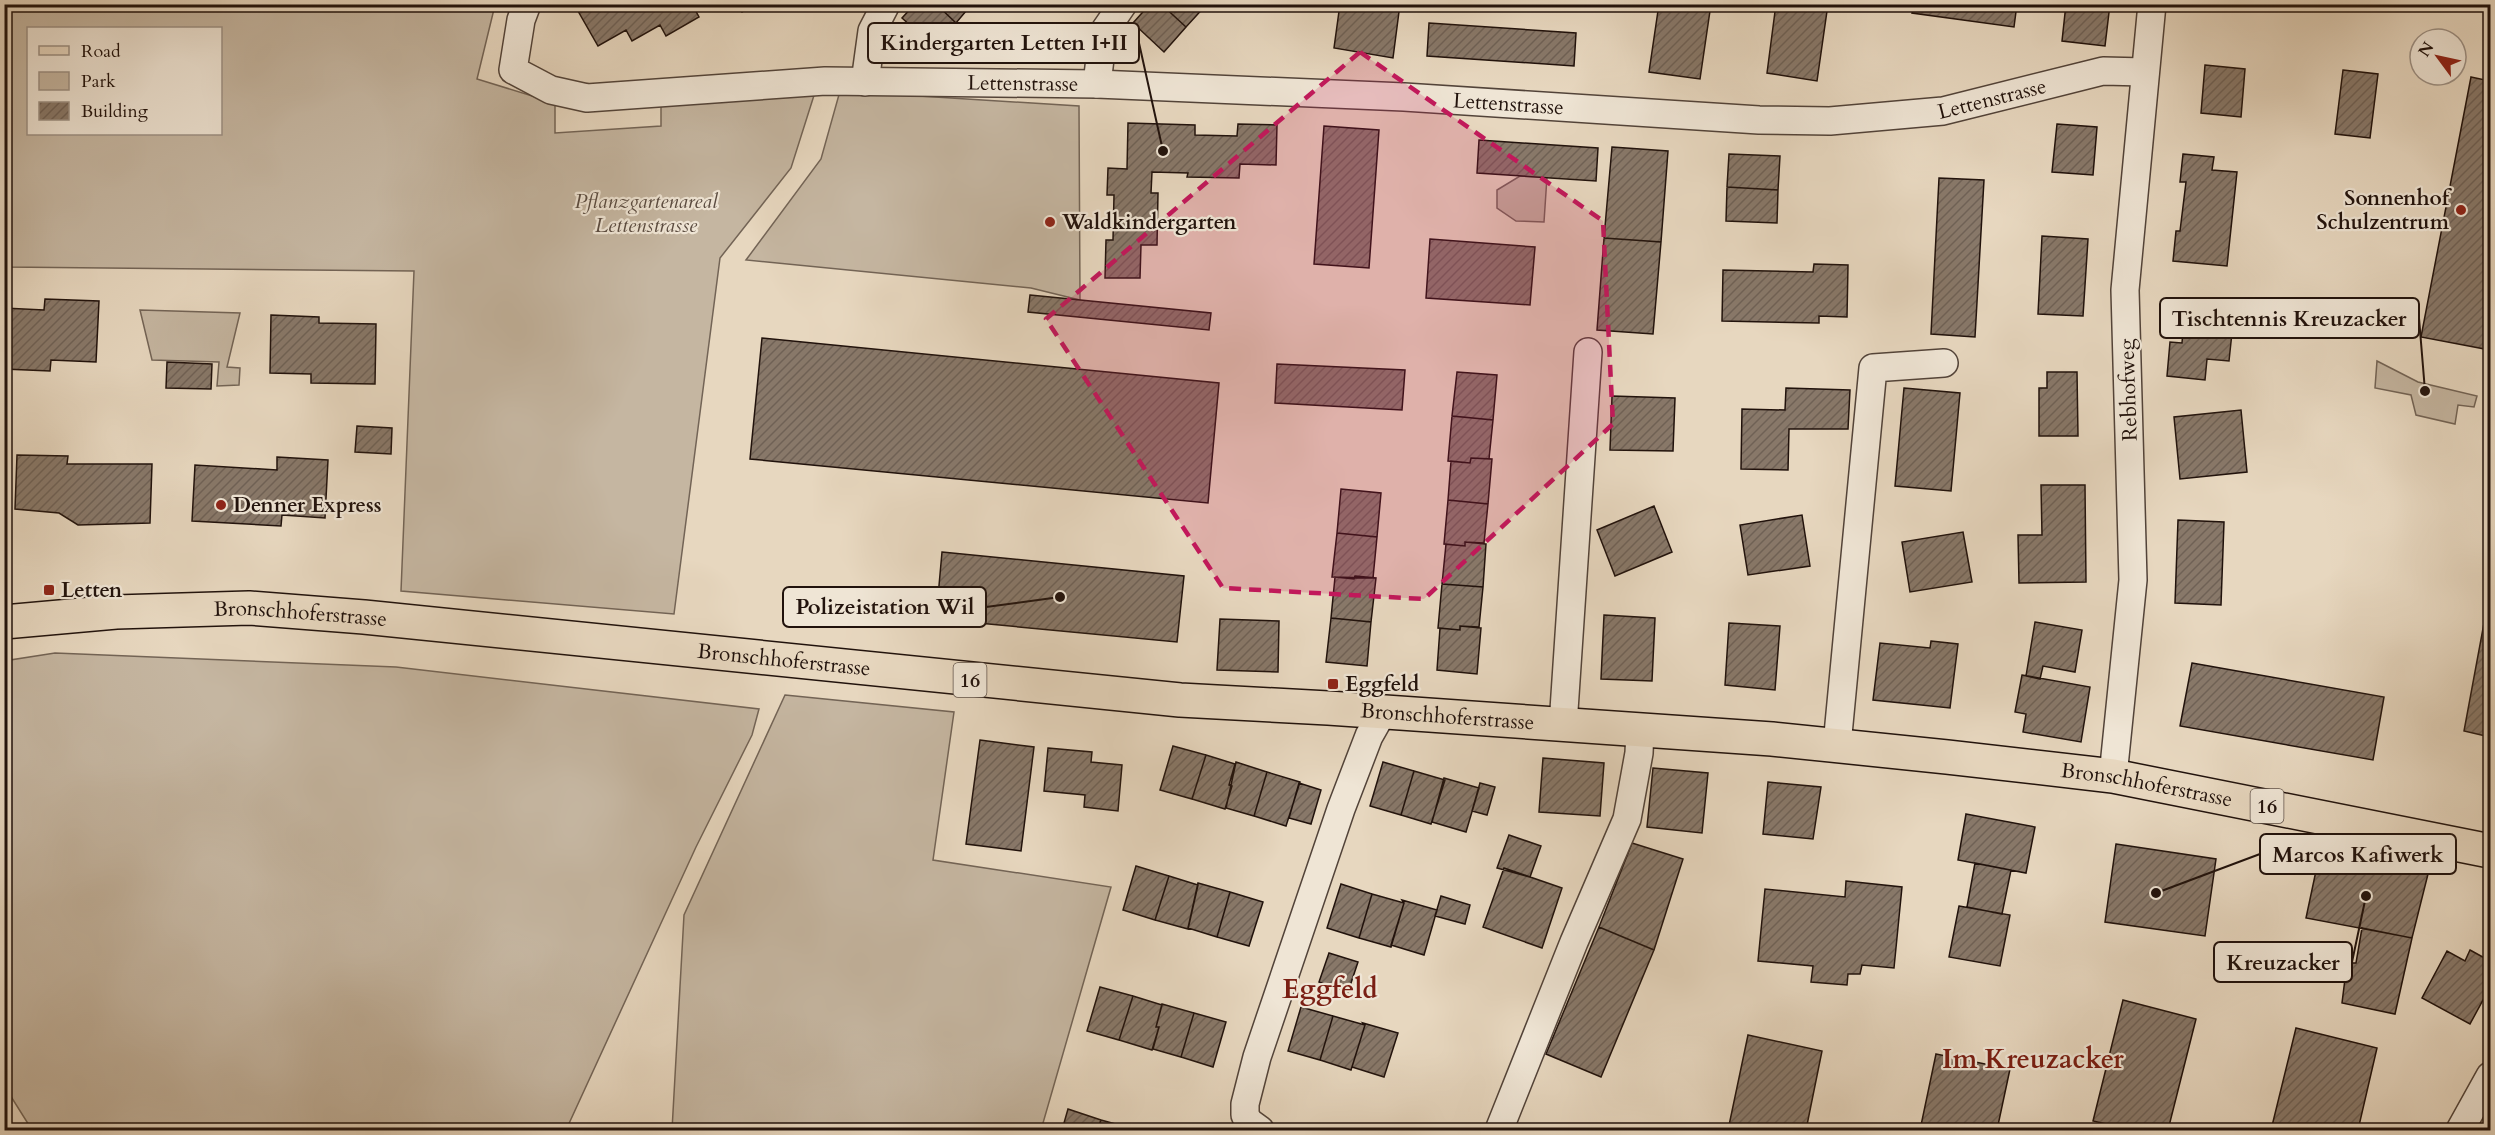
<svg xmlns="http://www.w3.org/2000/svg" width="2495" height="1135" font-family="Cardo,serif">
	<defs>
		<pattern id="building-hatch" width="6" height="6" patternUnits="userSpaceOnUse" patternTransform="scale(1.5)"><rect width="6" height="6" fill="#887869"/><path d="M-1 1l2-2M0 6l6-6M5 7l2-2" fill="none" stroke="#6f6155"/></pattern>
	</defs>
	<rect width="100%" height="100%" fill="#e7d7bf"/>
	<filter id="stains"><feTurbulence type="fractalNoise" baseFrequency=".00333" numOctaves="4"/><feColorMatrix values="0 0 0 0 .2 0 0 0 0 .09 0 0 0 0 .02 0 0 0 .5 -.17"/></filter>
	<radialGradient id="worn" r=".72"><stop offset=".6" stop-color="#630" stop-opacity="0"/><stop offset="1" stop-color="#630" stop-opacity=".3"/></radialGradient>
	<path fill="#c5b6a1" stroke="#736456" stroke-width="1.5" fill-rule="evenodd" d="M5 5H495L477 79 555 103V133L661 126V99L816 89 791 168 720 258 674 614 401 591 414 271 5 267ZM28 28H220V134H28Z
		M840 91 1079 106 1080 300 1031 288 746 260 821 159Z
		M1520 176 1547 177 1544 222 1516 221 1497 208V190Z
		M140 310 240 313 227 367 240 368 239 385 217 386 219 362 152 360Z
		M2377 361 2418 382 2477 396 2474 407 2458 405 2455 424 2416 415 2411 395 2375 388Z
		M55 653 396 667 759 709 752 735 696 847 566 1130H32L5 1087 4 661Z
		M785 695 954 712 933 860 1111 887 1041 1130H672L684 915Z"/>
	<path fill="url(#building-hatch)" stroke="#21120c" stroke-width="1.5" d="M574 4H692L699 17 666 36 660 25 632 41 626 30 598 46Z
		M737 4H755L742 12Z
		M915 4H936L956 23 934 47 902 18Z
		M936 4H972L956 23Z
		M1150 4H1161L1186 27 1164 52 1133 23Z
		M1161 4H1207L1186 27Z
		M1340 4H1400L1393 58 1334 48Z
		M1659 4H1711L1700 79 1649 72Z
		M1776 4H1828L1817 81 1767 73Z
		M1914 4H2017L2014 27 1912 13Z
		M2066 4H2110L2105 46 2062 41Z
		M1429 23 1576 33 1574 66 1427 56Z
		M2205 65 2245 69 2241 117 2201 113Z
		M2343 70 2378 74 2370 138 2335 134Z
		M2471 77 2490 81V350L2421 337Z
		M1128 123 1195 125V135L1237 136 1238 124 1277 125 1276 165 1240 164 1239 178 1187 177 1188 173 1152 172 1151 193H1158L1157 245H1141L1140 278H1105L1106 240H1113L1114 195H1107L1108 168 1127 169Z
		M2057 124 2097 127 2093 175 2052 172Z
		M1324 126 1379 130 1369 268 1314 264Z
		M1479 140 1598 148 1596 181 1477 173Z
		M1612 147 1668 151 1661 242 1604 238Z
		M1729 154 1780 156 1778 190 1727 187Z
		M2183 154 2214 157 2212 170 2237 172 2227 266 2173 261 2176 231H2180L2186 182H2180Z
		M1939 178 1984 180 1975 337 1931 334Z
		M1727 187 1778 190 1777 223 1726 221Z
		M2042 236 2088 239 2083 316 2038 314Z
		M1604 238 1661 242 1653 334 1597 330Z
		M1430 239 1535 247 1530 305 1426 298Z
		M1814 264 1848 265 1847 317 1819 316V323L1722 321 1723 270 1813 272Z
		M1030 295 1211 313 1209 330 1028 312Z
		M45 299 99 301 96 362 51 360 50 371 4 369V308L44 310Z
		M2185 309 2234 314 2229 361 2207 359 2205 380 2167 376 2170 342 2182 343Z
		M271 315 319 317V323L376 324 375 384 311 383V374L270 373Z
		M762 338 1219 383 1208 503 750 459Z
		M167 362 212 364 211 389 166 388Z
		M1277 364 1405 370 1402 410 1275 403Z
		M1457 372 1497 375 1493 420 1452 416Z
		M2047 372H2077L2078 436H2039V388H2047Z
		M1786 388 1850 390 1848 429H1789L1788 470 1741 469 1742 409 1785 410Z
		M1904 388 1960 393 1951 491 1895 486Z
		M1612 396 1675 398 1673 451 1610 450Z
		M2241 410 2247 472 2180 479 2174 417Z
		M1452 416 1493 420 1489 459 1471 458 1470 463 1448 461Z
		M357 426 392 428 391 454 355 452Z
		M4 432H11L9 456H4Z
		M17 455 68 456 67 464H152L150 523 78 525 59 513 15 509Z
		M277 457 328 460 325 518 282 515 281 526 192 521 195 465 277 470Z
		M1471 458 1492 459 1488 504 1448 500 1451 461 1470 463Z
		M2041 485H2085L2086 582 2019 583 2018 535H2042Z
		M1341 489 1381 493 1377 537 1337 533Z
		M1448 500 1488 504 1484 543 1465 542V546L1444 544Z
		M1654 506 1672 552 1615 576 1597 530Z
		M1802 515 1810 566 1748 575 1740 525Z
		M2178 520 2224 522 2221 605 2175 603Z
		M1963 532 1972 582 1910 592 1902 542Z
		M1337 533 1377 537 1373 578 1332 577Z
		M1465 542 1486 544 1483 587 1442 584 1446 544 1465 546Z
		M942 552 1184 576 1177 642 936 619Z
		M1355 576 1376 578 1371 622 1331 618 1335 577 1354 579Z
		M1442 584 1483 587 1479 627 1460 626V630L1438 628Z
		M1604 615 1655 618 1652 681 1601 679Z
		M1331 618 1371 622 1367 666 1326 662Z
		M1220 619 1279 621 1278 672 1217 670Z
		M2035 622 2082 630 2075 672 2043 666 2040 679 2026 676Z
		M1729 623 1780 626 1775 690 1725 685Z
		M2484 623 2490 624V737L2464 731Z
		M1460 626 1481 628 1477 674 1437 670 1440 628 1460 630Z
		M1931 641 1958 644 1950 708 1873 700 1880 643 1930 648Z
		M2192 663 2384 697 2373 760 2180 726Z
		M2022 675 2090 687 2081 742 2023 732 2026 714 2015 712Z
		M980 740 1034 747 1021 851 966 844Z
		M1173 746 1206 755 1192 799 1160 790Z
		M1048 748 1092 752 1091 762 1122 765 1118 811 1084 807 1085 795 1044 791Z
		M1206 755 1235 764 1229 785 1232 786 1225 809 1192 799Z
		M1543 758 1604 763 1600 816 1539 812Z
		M1236 762 1267 772 1254 816 1226 808Z
		M1383 762 1414 771 1401 815 1370 806Z
		M1653 768 1708 773 1702 833 1647 827Z
		M1414 771 1445 780 1431 824 1401 815Z
		M1267 772 1300 782 1286 826 1254 816Z
		M1444 778 1479 788 1466 832 1432 822Z
		M1768 782 1821 787 1813 839 1763 834Z
		M1299 783 1321 790 1311 824 1289 818Z
		M1480 783 1495 787 1487 815 1472 811Z
		M1966 814 2035 827 2026 873 1958 860Z
		M1509 835 1541 846 1530 877 1497 868Z
		M1632 843 1683 859 1654 950 1599 927Z
		M2116 844 2216 859 2205 936 2105 922Z
		M2320 852 2428 874 2412 938 2306 918Z
		M1975 863 2011 870 2002 914 1967 907Z
		M1136 866 1169 876 1155 920 1123 910Z
		M1504 868 1562 888 1542 948 1483 927Z
		M1169 876 1198 885 1188 929 1155 920Z
		M1846 881 1902 887 1894 968 1862 965 1860 974H1848L1847 985 1811 982 1813 966 1758 961 1765 889 1845 897Z
		M1198 883 1230 892 1217 937 1188 928Z
		M1341 884 1372 894 1359 938 1327 928Z
		M1230 892 1263 902 1249 946 1217 937Z
		M1372 894 1404 903 1391 947 1359 938Z
		M1441 896 1470 905 1465 924 1435 916Z
		M1402 900 1437 910 1424 955 1391 945 1404 903Z
		M1959 906 2010 915 2000 966 1949 957Z
		M1599 927 1654 950 1601 1077 1546 1054Z
		M2362 928 2412 938 2395 1014 2342 1003 2347 963H2356Z
		M2470 950 2490 961V987L2470 1024 2422 998 2447 951 2465 961Z
		M1329 953 1358 962 1348 992 1319 982Z
		M1100 987 1133 996 1119 1040 1087 1031Z
		M1133 996 1162 1005 1156 1027H1159L1152 1050 1119 1040Z
		M2123 1000 2196 1019 2168 1130H2132L2093 1121Z
		M1162 1004 1194 1013 1181 1057 1153 1049 1159 1027H1156Z
		M1301 1007 1333 1016 1320 1060 1288 1051Z
		M1194 1013 1226 1022 1213 1067 1181 1057Z
		M1333 1016 1365 1025 1351 1070 1320 1060Z
		M1363 1023 1398 1033 1384 1077 1352 1067 1365 1025Z
		M2296 1028 2377 1048 2358 1130H2271Z
		M1748 1035 1822 1051 1806 1130H1728Z
		M1936 1054 2010 1069 1997 1130H1920Z
		M1068 1109 1101 1120 1097 1130H1062Z
		M1101 1120 1130 1128 1129 1130H1097Z"/>
	<g fill="none" stroke-linecap="round" stroke-linejoin="round">
		<defs>
			<g id="street">
				<path id="s1" d="M527 4 521 20 513 70 551 90 587 98 825 81 1097 84 1404 97 1759 120 1830 121 1943 111 2103 71 2145 72"/>
				<path d="M865 82 872 31 886 4"/>
				<path d="M1097 84 1103 33 1123 4"/>
				<path d="M1563 725 1588 352"/>
				<path d="M1837 745 1873 368 1944 363"/>
				<path d="M2113 776 2133 580 2125 290 2152 4"/>
				<path d="M1260 1130 1249 1122 1245 1115V1104L1257 1057 1341 809 1369 736 1382 713"/>
				<path d="M1499 1130 1574 942 1627 819 1639 753 1640 730"/>
				<path d="M2460 1130 2490 1076"/>
			</g>
			<g id="primary">
				<path id="s2" d="M4 622 116 612 249 608 364 617 1180 700 1328 708 1772 739 1947 757 2113 776 2490 851"/>
			</g>
		</defs>
		<use href="#street" stroke="#524339" stroke-width="30"/>
		<use href="#primary" stroke="#21120c" stroke-width="36"/>
		<use href="#street" stroke="#efe5d5" stroke-width="27"/>
		<use href="#primary" stroke="#e7d7bf" stroke-width="33"/>
	</g>
	<path fill="#c2185b" fill-opacity="0.2" stroke="#c2185b" stroke-width="4.5" stroke-dasharray="12 8" stroke-linejoin="round" d="M1360 52 1603 221 1613 424 1424 599 1223 588 1046 319Z"/>
	<g fill="#8f2418" stroke="#efe5d5" stroke-width="2">
		<circle cx="2461" cy="210" r="6"/>
		<circle cx="1050" cy="222" r="6"/>
		<circle cx="221" cy="505" r="6"/>
		<rect x="43" y="584" width="12" height="12" rx="3"/>
		<rect x="1327" y="678" width="12" height="12" rx="3"/>
	</g>
	<g text-anchor="middle" stroke-width="4.5" stroke-linejoin="round" paint-order="stroke">
		<g fill="#efe5d5" stroke="#5f5148" stroke-width="1.5">
			<rect x="953.5" y="663" width="33" height="34" rx="4.5"/>
			<rect x="2250.5" y="789" width="33" height="34" rx="4.5"/>
		</g>
		<g font-size="20" font-weight="bold" fill="#21120c">
			<text x="970" y="687">16</text>
			<text x="2267" y="813">16</text>
		</g>
		<g font-size="21" fill="#21120c" stroke="#efe5d5">
			<text dy="7" stroke="none"><textPath href="#s1" startOffset="584">Lettenstrasse</textPath></text>
			<text dy="7" stroke="none"><textPath href="#s1" startOffset="1556">Lettenstrasse</textPath></text>
			<text dy="7" stroke="none"><textPath href="#s1" startOffset="1070">Lettenstrasse</textPath></text>
			<text transform="translate(2128 390) rotate(-92)" y="7">Rebhofweg</text>
			<text dy="7" stroke="none"><textPath href="#s2" startOffset="297">Bronschhoferstrasse</textPath></text>
			<text dy="7" stroke="none"><textPath href="#s2" startOffset="783">Bronschhoferstrasse</textPath></text>
			<text dy="7" stroke="none"><textPath href="#s2" startOffset="1449">Bronschhoferstrasse</textPath></text>
			<text dy="7" stroke="none"><textPath href="#s2" startOffset="2152">Bronschhoferstrasse</textPath></text>
		</g>
		<g font-size="21" font-weight="bold" fill="#21120c" stroke="#efe5d5" text-anchor="start">
			<text x="2449" y="205" text-anchor="end">Sonnenhof<tspan x="2449" dy="24">Schulzentrum</tspan></text>
			<text x="1062" y="229">Waldkindergarten</text>
			<text x="233" y="512">Denner Express</text>
			<text x="61" y="597">Letten</text>
			<text x="1345" y="691">Eggfeld</text>
		</g>
		<g font-size="21" font-style="italic" fill="#5a4b40" stroke="#efe5d5">
			<text x="646" y="208">Pflanzgartenareal<tspan x="646" dy="24">Lettenstrasse</tspan></text>
		</g>
		<g font-size="27" font-weight="bold" fill="#7a1f14" stroke="#efe5d5">
			<text x="1330" y="998">Eggfeld</text>
			<text x="2033" y="1068">Im Kreuzacker</text>
		</g>
	</g>
	<path fill="none" stroke="#21120c" stroke-width="2" d="M1163 151L1139 43M2425 391L2419 318M1060 597L986 607M2156 893L2260 854M2366 896L2352 962"/>
	<g fill="#21120c" stroke="#efe5d5" stroke-width="2">
		<circle cx="1163" cy="151" r="6"/>
		<circle cx="2425" cy="391" r="6"/>
		<circle cx="1060" cy="597" r="6"/>
		<circle cx="2156" cy="893" r="6"/>
		<circle cx="2366" cy="896" r="6"/>
	</g>
	<g fill="#efe5d5" stroke="#21120c" stroke-width="2">
		<rect x="868" y="23" width="271" height="40" rx="6"/>
		<rect x="2160" y="298" width="259" height="40" rx="6"/>
		<rect x="783" y="587" width="203" height="40" rx="6"/>
		<rect x="2260" y="834" width="196" height="40" rx="6"/>
		<rect x="2214" y="942" width="138" height="40" rx="6"/>
	</g>
	<g font-size="22" text-anchor="middle" font-weight="bold" fill="#21120c">
		<text x="1004" y="50">Kindergarten Letten I+II</text>
		<text x="2289" y="326">Tischtennis Kreuzacker</text>
		<text x="885" y="614">Polizeistation Wil</text>
		<text x="2358" y="862">Marcos Kafiwerk</text>
		<text x="2283" y="970">Kreuzacker</text>
	</g>
	<rect width="2495" height="1135" fill="none" stroke="#e7d7bf" stroke-width="24"/>
	<rect x="6" y="6" width="2483" height="1123" fill="none" stroke="#21120c" stroke-width="3"/>
	<rect x="12" y="12" width="2471" height="1111" fill="none" stroke="#21120c" stroke-width="1.5"/>
	<rect x="27" y="27" width="195" height="108" fill="#efe5d5" stroke="#9d9185" stroke-width="1.5"/>
	<rect x="39" y="46" width="30" height="9" fill="#e7d7bf" stroke="#9d9185" stroke-width="1.5"/>
	<text x="81" y="57" font-size="18" fill="#21120c">Road</text>
	<rect x="39" y="72" width="30" height="18" fill="#c5b6a1" stroke="#9d9185" stroke-width="1.5"/>
	<text x="81" y="87" font-size="18" fill="#21120c">Park</text>
	<rect x="39" y="102" width="30" height="18" fill="url(#building-hatch)" stroke="#9d9185" stroke-width="1.5"/>
	<text x="81" y="117" font-size="18" fill="#21120c">Building</text>
	<g transform="translate(2438 57) rotate(303)"><circle r="28" fill="#efe5d5" stroke="#9d9185" stroke-width="1.5"/>
	<path d="M0-4.5L10 22L0 15L-10 22Z" fill="#8f2418"/>
	<text y="-9" font-size="16" font-weight="bold" text-anchor="middle" fill="#21120c">N</text>
	</g>
	<rect width="100%" height="100%" filter="url(#stains)"/>
	<rect width="100%" height="100%" fill="url(#worn)"/>
</svg>
